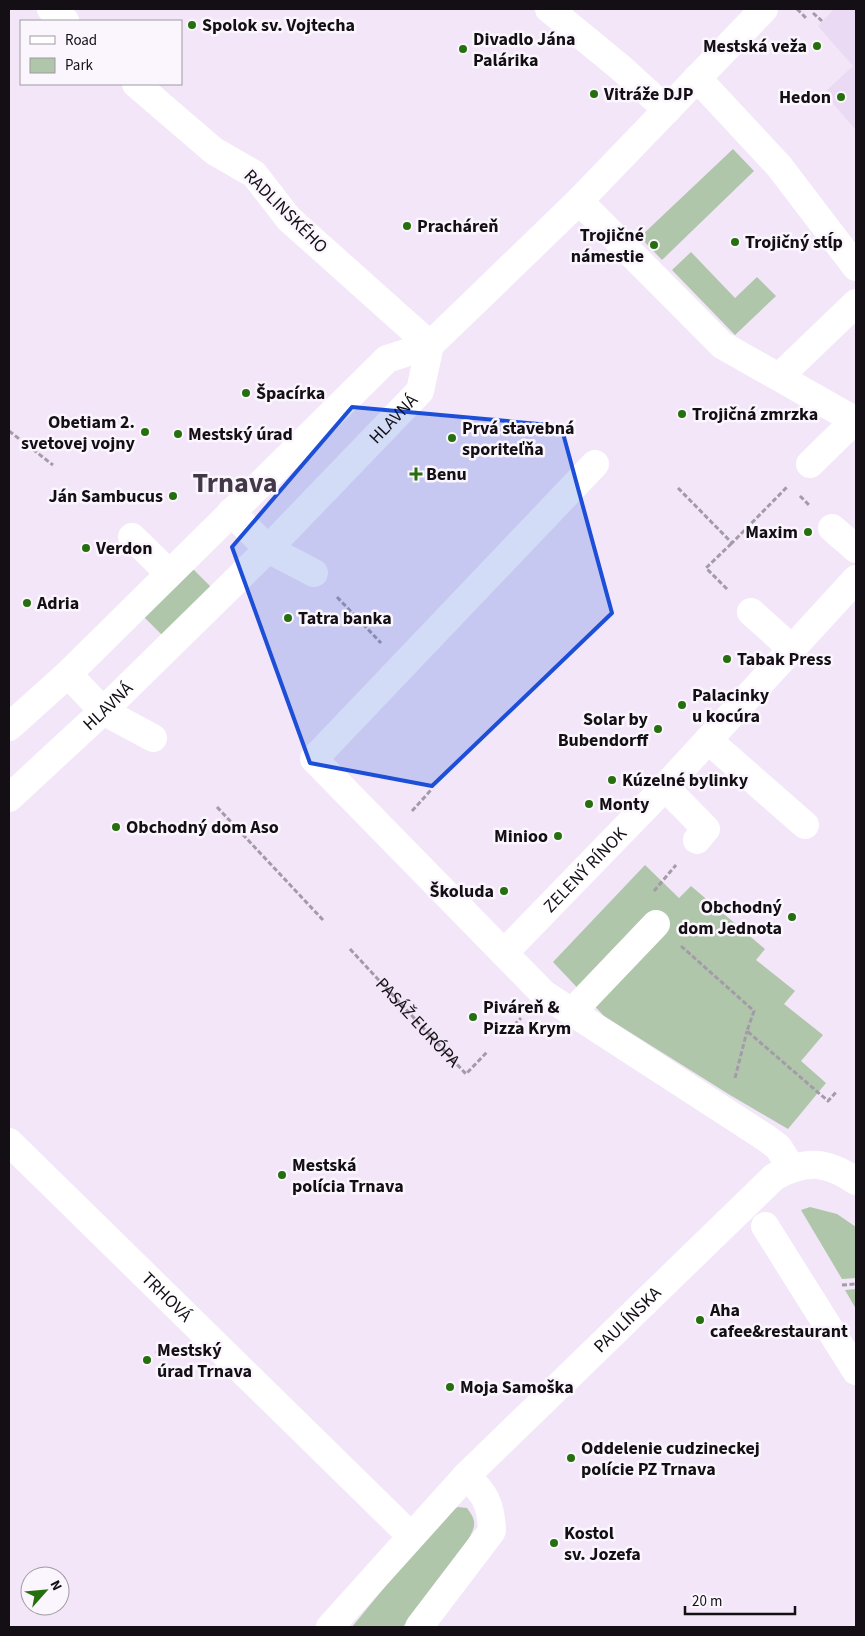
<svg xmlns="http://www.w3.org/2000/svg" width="865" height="1636" font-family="'Source Sans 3',sans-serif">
	<rect width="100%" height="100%" fill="#f2e6f8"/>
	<path fill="#ebdaf3" d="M834 9H856V130L824 93 853 66 818 26Z"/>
	<path fill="#afc6aa" d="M733 149 754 171 662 260 640 237Z
		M691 252 735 298 757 277 776 296 735 335 672 270Z
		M193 569 212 588 163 636 144 617Z
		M645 865 679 898 691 886 765 949 756 960 795 991 784 1004 823 1035 801 1061 826 1083 788 1129 730 1095 604 1016 553 962Z
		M810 1207 837 1214 856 1227V1278L842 1279 801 1210Z
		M856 1289V1309L845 1290Z
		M458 1507 467 1508C471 1514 475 1518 474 1526 470 1547 418 1607 403 1627H352L446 1512Z"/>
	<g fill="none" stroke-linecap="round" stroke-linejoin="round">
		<g stroke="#a49ba8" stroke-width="3" stroke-dasharray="5 2.5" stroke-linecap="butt">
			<path d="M797 9 807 19"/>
			<path d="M813 13 822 21"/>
			<path d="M9 431 53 465"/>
			<path d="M678 488 732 543 787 487"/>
			<path d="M800 496 809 505"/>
			<path d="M727 589 706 568 732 543"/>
			<path d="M337 597 381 643"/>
			<path d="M217 807 323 920"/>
			<path d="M412 811 431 790"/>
			<path d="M654 891 676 865"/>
			<path d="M681 946 754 1011 747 1031 828 1101 837 1091"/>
			<path id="s1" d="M350 949 466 1074 487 1052"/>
			<path d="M514 1025 521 1018"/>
			<path d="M735 1078 747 1031"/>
			<path d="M842 1285 856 1284"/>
			<path d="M156 1353 167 1343"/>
		</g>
		<g stroke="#fff" stroke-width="28">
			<path d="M51 9 65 21"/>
			<path d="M549 9 621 68 667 110"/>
			<path d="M697 78 779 166 856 267"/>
			<path d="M136 84 214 151 254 174 289 219 430 345"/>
			<path d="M579 201 722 345 856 421"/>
			<path d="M780 376 856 303"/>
			<path d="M595 464 314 759 544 994 766 1138 778 1147 791 1167"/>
			<path d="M810 464 855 420"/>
			<path d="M231 512 268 549 314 573"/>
			<path d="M832 528 856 549"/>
			<path d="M132 537 169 573"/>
			<path d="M751 612 792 649"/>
			<path d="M68 674 103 711 153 738"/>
			<path d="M9 727 68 674 387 359 430 345 579 201 764 9"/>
			<path d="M708 740 805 825"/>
			<path d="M665 787 706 829 697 840"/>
			<path id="s2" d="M9 798 103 711 268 549 420 391 430 345"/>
			<path id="s3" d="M504 953 665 787 856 579"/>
			<path d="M573 1011 656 924"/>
			<path id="s4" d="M9 1142 411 1536"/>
			<path d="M765 1226 856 1371"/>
			<path id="s5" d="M330 1627 466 1476 774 1177C806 1159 826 1161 856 1181"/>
			<path d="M419 1627 492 1531C491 1504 485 1493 466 1476"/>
		</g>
	</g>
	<path fill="#1d4ed8" fill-opacity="0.2" stroke="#1d4ed8" stroke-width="4" stroke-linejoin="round" d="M352 407 561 426 612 613 432 786 310 763 232 547Z"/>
	<g fill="#266f0f" stroke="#fbf6fd" stroke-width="2">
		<circle cx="192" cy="25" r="5"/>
		<circle cx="817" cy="46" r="5"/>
		<circle cx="463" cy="49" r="5"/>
		<circle cx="594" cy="94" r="5"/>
		<circle cx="841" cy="97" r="5"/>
		<circle cx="407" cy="226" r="5"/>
		<circle cx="735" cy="242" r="5"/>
		<circle cx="654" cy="245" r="5"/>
		<circle cx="246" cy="393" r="5"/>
		<circle cx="682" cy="414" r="5"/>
		<circle cx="145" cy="432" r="5"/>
		<circle cx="178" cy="434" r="5"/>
		<circle cx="452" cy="438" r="5"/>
		<path d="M413.5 466.5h5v5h5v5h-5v5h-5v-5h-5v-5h5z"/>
		<circle cx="173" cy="496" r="5"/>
		<circle cx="808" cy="532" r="5"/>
		<circle cx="86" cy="548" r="5"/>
		<circle cx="27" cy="603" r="5"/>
		<circle cx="288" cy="618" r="5"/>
		<circle cx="727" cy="659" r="5"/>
		<circle cx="682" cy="705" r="5"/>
		<circle cx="658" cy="729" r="5"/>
		<circle cx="612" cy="780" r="5"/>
		<circle cx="589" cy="804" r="5"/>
		<circle cx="116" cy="827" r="5"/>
		<circle cx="558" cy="836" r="5"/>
		<circle cx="504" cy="891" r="5"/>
		<circle cx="792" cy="917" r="5"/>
		<circle cx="473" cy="1017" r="5"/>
		<circle cx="282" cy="1175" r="5"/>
		<circle cx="700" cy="1320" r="5"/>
		<circle cx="147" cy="1360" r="5"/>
		<circle cx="450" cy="1387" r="5"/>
		<circle cx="571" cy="1458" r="5"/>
		<circle cx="554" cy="1543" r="5"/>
	</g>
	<g text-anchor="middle" stroke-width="5" stroke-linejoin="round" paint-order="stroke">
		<g font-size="18" font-weight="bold" fill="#130f15" stroke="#fbf6fd" text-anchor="start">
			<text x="202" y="31">Spolok sv. Vojtecha</text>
			<text x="473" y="45">Divadlo Jána<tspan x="473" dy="21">Palárika</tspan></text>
			<text x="807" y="52" text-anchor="end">Mestská veža</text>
			<text x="604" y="100">Vitráže DJP</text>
			<text x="831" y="103" text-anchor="end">Hedon</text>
			<text x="417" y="232">Pracháreň</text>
			<text x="644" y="241" text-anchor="end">Trojičné<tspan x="644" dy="21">námestie</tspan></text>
			<text x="745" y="248">Trojičný stĺp</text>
			<text x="256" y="399">Špacírka</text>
			<text x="692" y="420">Trojičná zmrzka</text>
			<text x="135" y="428" text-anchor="end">Obetiam 2.<tspan x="135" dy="21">svetovej vojny</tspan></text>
			<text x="462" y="434">Prvá stavebná<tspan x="462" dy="21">sporiteľňa</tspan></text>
			<text x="188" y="440">Mestský úrad</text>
			<text x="426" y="480">Benu</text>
			<text x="163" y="502" text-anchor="end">Ján Sambucus</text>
			<text x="798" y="538" text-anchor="end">Maxim</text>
			<text x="96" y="554">Verdon</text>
			<text x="37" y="609">Adria</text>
			<text x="298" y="624">Tatra banka</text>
			<text x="737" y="665">Tabak Press</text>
			<text x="692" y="701">Palacinky<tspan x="692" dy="21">u kocúra</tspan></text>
			<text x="648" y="725" text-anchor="end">Solar by<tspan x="648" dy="21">Bubendorff</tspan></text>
			<text x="622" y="786">Kúzelné bylinky</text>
			<text x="599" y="810">Monty</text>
			<text x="126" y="833">Obchodný dom Aso</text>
			<text x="548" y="842" text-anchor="end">Minioo</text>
			<text x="494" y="897" text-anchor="end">Školuda</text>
			<text x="782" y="913" text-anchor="end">Obchodný<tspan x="782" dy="21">dom Jednota</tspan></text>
			<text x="483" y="1013">Piváreň &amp;<tspan x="483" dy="21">Pizza Krym</tspan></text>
			<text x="292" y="1171">Mestská<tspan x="292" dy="21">polícia Trnava</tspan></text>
			<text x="710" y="1316">Aha<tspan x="710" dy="21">cafee&amp;restaurant</tspan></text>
			<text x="157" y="1356">Mestský<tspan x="157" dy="21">úrad Trnava</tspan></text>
			<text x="460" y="1393">Moja Samoška</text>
			<text x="581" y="1454">Oddelenie cudzineckej<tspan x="581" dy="21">polície PZ Trnava</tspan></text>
			<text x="564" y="1539">Kostol<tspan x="564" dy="21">sv. Jozefa</tspan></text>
		</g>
		<g font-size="18" fill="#130f15" stroke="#fbf6fd">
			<text transform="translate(286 211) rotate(45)" y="6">RADLINSKÉHO</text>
			<text dy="6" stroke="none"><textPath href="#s2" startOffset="540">HLAVNÁ</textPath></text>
			<text dy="6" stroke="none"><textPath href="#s2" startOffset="135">HLAVNÁ</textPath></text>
			<text dy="6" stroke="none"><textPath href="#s3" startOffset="116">ZELENÝ RÍNOK</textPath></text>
			<text dy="6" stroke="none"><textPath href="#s1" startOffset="100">PASÁŽ EURÓPA</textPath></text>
			<text dy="6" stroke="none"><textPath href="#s4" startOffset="221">TRHOVÁ</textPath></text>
			<text dy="6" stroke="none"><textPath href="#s5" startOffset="428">PAULÍNSKA</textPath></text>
		</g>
		<g font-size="28" font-weight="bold" fill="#423847" stroke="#fbf6fd">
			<text x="235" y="492">Trnava</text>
		</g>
	</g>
	<rect width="865" height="1636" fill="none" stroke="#130f15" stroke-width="20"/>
	<rect x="20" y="20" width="162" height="65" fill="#fbf6fd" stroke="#9e9aa0"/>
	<rect x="30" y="36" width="25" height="8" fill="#ffffff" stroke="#9e9aa0"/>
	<text x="65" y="45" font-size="15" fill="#130f15">Road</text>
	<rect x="30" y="58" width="25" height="15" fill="#afc6aa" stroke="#9e9aa0"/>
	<text x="65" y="70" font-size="15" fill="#130f15">Park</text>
	<g transform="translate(45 1591) rotate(63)"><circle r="24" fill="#fbf6fd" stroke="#9e9aa0"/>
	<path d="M0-4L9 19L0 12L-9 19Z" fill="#266f0f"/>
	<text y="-8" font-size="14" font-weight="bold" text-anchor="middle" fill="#130f15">N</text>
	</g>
	<path d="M685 1606v8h110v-8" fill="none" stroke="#130f15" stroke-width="2.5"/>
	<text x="692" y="1606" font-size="15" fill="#130f15" stroke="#fbf6fd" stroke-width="4" paint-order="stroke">20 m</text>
</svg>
